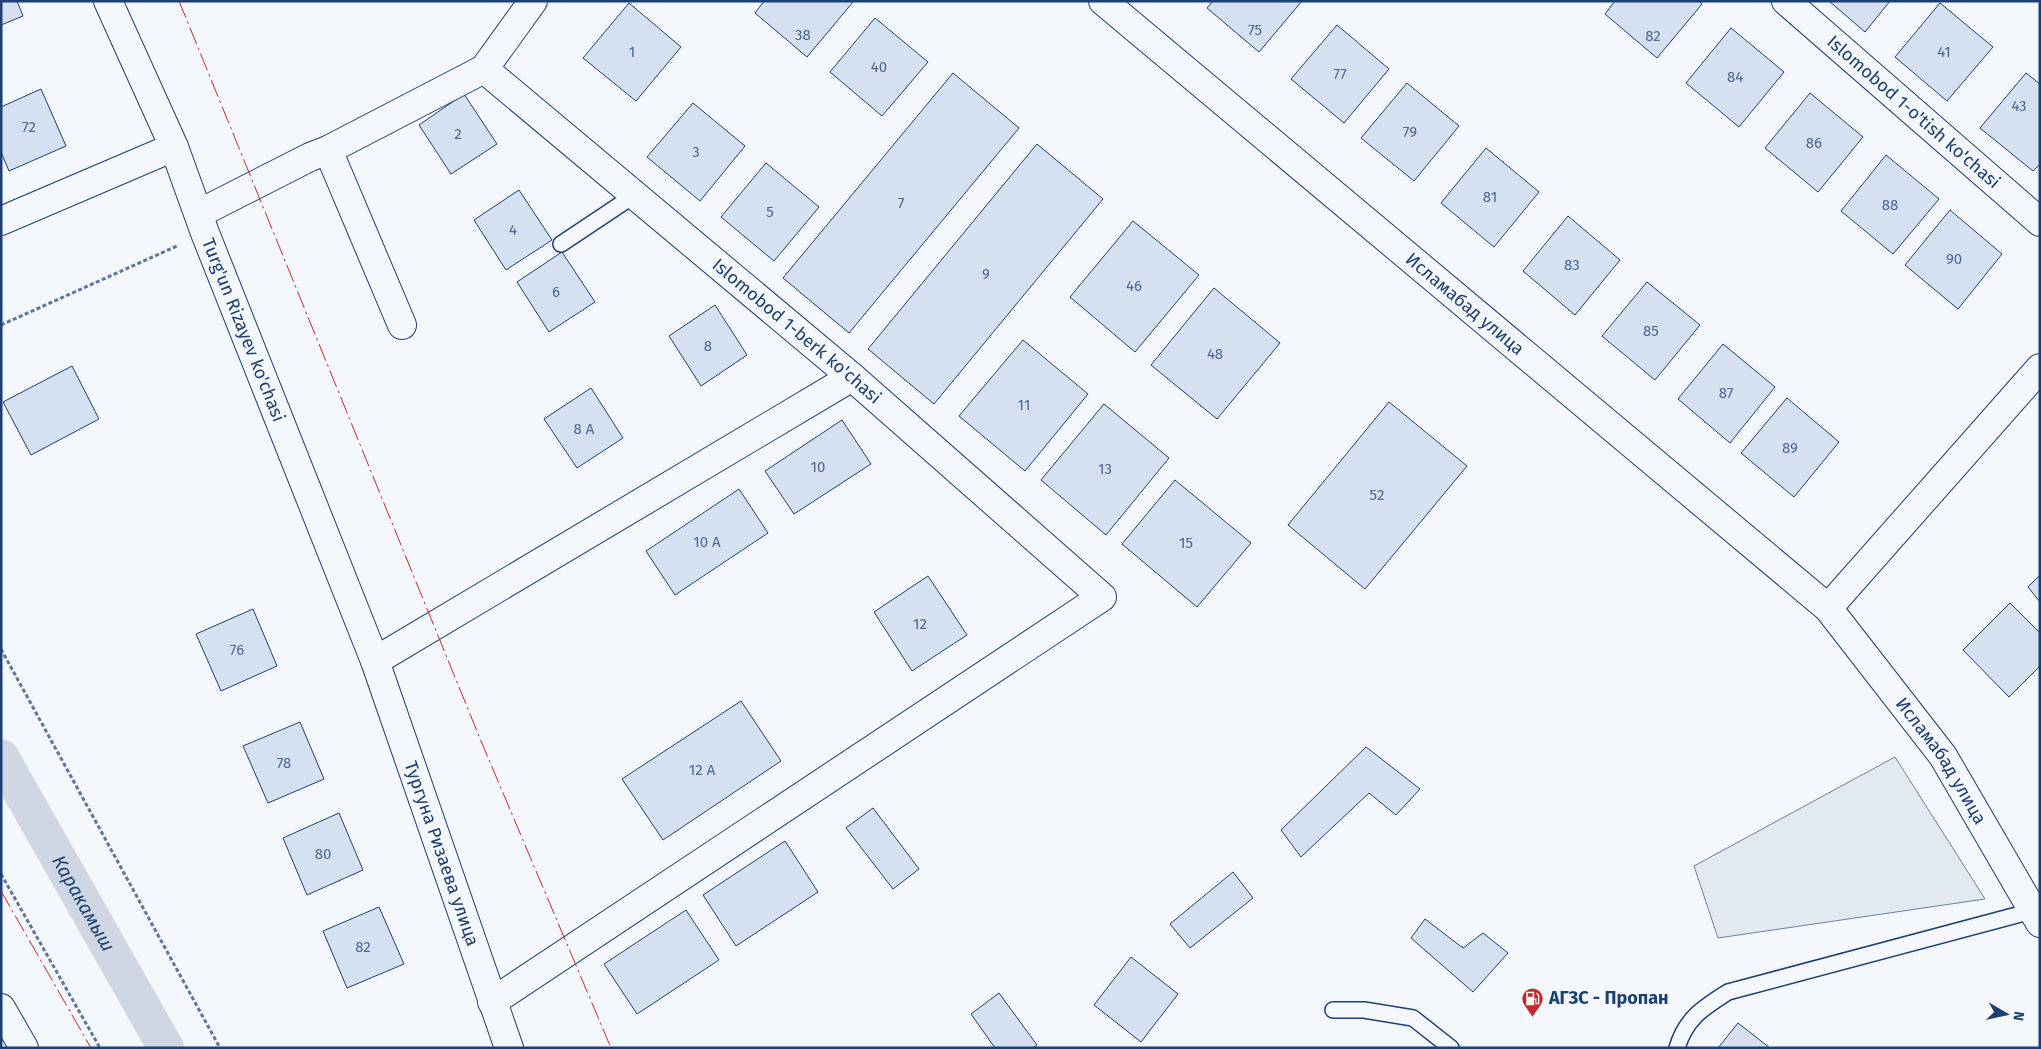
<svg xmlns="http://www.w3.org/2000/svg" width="2041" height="1049" font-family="'Fira Sans',sans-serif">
	<rect width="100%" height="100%" fill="#f4f7fb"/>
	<path fill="#e3e9f0" stroke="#687fa3" d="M1895 757 1985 899 1718 938 1694 866Z"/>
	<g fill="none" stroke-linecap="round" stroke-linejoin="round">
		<path stroke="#cfd7e4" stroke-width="36" id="s1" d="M1 757 166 1048"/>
	</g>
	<path fill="#d5e0f0" stroke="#1d3f73" d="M1 1H17L23 16 1 25Z
		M764 1H852L853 2 807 57 755 13Z
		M1213 1H1302L1259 52 1207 8Z
		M1615 1H1699L1702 4 1657 58 1605 14Z
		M1829 1H1890L1865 32Z
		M629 3 681 47 636 101 583 58Z
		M1940 3 1993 47 1947 101 1895 57Z
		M875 18 928 62 882 116 830 72Z
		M1337 25 1389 69 1344 123 1291 79Z
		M1731 28 1784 72 1739 127 1686 83Z
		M953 73 1019 128 849 333 783 278Z
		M2026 73 2040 84V164L2033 171 1980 128Z
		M1407 83 1459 126 1414 181 1361 138Z
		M41 89 66 146 9 171 1 152V107Z
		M1810 93 1863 137 1818 192 1765 148Z
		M464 94 497 144 451 174 419 125Z
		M693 103 745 146 700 201 647 157Z
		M1037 144 1103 199 934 404 868 349Z
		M1486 148 1539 192 1494 247 1441 203Z
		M1886 155 1939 199 1893 254 1841 211Z
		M766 163 819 207 774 261 721 217Z
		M519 190 552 240 506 270 474 220Z
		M1950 210 2002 254 1958 309 1905 265Z
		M1568 216 1620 260 1575 315 1523 271Z
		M1133 221 1199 275 1135 352 1070 297Z
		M562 252 595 302 549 332 517 282Z
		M1647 282 1700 325 1655 380 1602 336Z
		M1214 288 1280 343 1217 419 1151 365Z
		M715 305 747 355 701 386 669 336Z
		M1023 340 1088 394 1025 471 959 416Z
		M1723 344 1775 387 1730 443 1678 399Z
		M72 366 99 419 31 455 3 402Z
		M591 388 623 438 577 468 544 419Z
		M1787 398 1839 442 1794 497 1741 453Z
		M1389 402 1467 466 1365 589 1288 525Z
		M1104 404 1169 458 1106 535 1041 480Z
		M842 420 871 464 794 514 765 471Z
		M1175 480 1251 543 1197 607 1122 544Z
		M739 489 768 533 675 595 646 551Z
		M2040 575V602L2028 587Z
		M928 576 967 635 912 671 874 612Z
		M2010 603 2040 633V666L2009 697 1963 650Z
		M253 609 277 666 221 691 196 634Z
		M741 701 781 761 663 840 622 779Z
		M300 722 324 779 268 803 243 746Z
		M1366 747 1420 789 1396 815 1369 793 1301 857 1281 830Z
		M873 808 919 869 893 889 846 828Z
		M339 813 363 870 307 895 283 838Z
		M785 841 818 892 736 946 703 895Z
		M1233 872 1253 898 1190 948 1170 924Z
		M379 907 404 964 347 988 323 931Z
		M686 910 719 960 637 1014 604 964Z
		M1425 919 1463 948 1483 933 1508 953 1473 992 1411 938Z
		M1131 957 1178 994 1141 1042 1094 1005Z
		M999 993 1037 1045 1033 1048H995L971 1014Z
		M1738 1023 1770 1048H1718Z"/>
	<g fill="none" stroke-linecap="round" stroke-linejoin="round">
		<defs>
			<path id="service" d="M561 244 633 196
				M1333 1010H1364L1413 1018 1451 1048
				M1677 1048C1686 1018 1703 1008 1728 992L2032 911"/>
			<g id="minor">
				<path id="s2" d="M108 1 174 147 205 233 375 661 509 1048"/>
				<path id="s3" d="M1103 1 1828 608 1943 756 2040 923"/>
				<path id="s4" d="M1786 1 2040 222"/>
				<path id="s5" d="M484 69 852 377 1102 597 492 1002"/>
				<path d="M328 150 484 69 533 1"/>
				<path d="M200 213 310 157 328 150 402 325"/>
				<path d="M1 221 174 147"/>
				<path d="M1828 608 2040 368"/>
				<path d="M375 661 852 377"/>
			</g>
			<path id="secondary" d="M1 1008 24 1048"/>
		</defs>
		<use href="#service" stroke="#1d3f73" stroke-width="18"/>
		<use href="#minor" stroke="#1d3f73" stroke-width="30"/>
		<use href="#secondary" stroke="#1d3f73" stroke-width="30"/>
		<path stroke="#5e769c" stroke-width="3" stroke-dasharray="4 2.5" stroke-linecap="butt" d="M1 325 177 246
			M1 649 220 1048
			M1 874 100 1048"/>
		<use href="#service" stroke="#f4f7fb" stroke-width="15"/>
		<use href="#minor" stroke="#f4f7fb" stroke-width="28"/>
		<use href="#secondary" stroke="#f4f7fb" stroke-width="28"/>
		<path stroke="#c62828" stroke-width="1" stroke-dasharray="18 4 2.5 4" stroke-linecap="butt" d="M179 1 481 741 611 1048
			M1 891 91 1048"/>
	</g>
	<defs>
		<symbol id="fuel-pin" viewBox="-11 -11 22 30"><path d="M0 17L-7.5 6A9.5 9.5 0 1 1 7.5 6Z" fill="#c62828" stroke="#f4f7fb"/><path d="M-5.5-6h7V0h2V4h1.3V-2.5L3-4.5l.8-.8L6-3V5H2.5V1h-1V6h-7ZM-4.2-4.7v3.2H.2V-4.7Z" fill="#fff"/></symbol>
	</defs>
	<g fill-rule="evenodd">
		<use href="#fuel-pin" x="1520" y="986" width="25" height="34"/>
	</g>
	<g text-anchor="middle" stroke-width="4" stroke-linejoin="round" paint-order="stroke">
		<g font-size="15" fill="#4b6792">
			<text x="1255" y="35">75</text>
			<text x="803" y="40">38</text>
			<text x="1653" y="41">82</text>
			<text x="632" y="57">1</text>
			<text x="1944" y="57">41</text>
			<text x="879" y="72">40</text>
			<text x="1340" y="79">77</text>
			<text x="1735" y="82">84</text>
			<text x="2019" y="111">43</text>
			<text x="29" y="132">72</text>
			<text x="1410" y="137">79</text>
			<text x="458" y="139">2</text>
			<text x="1814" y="148">86</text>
			<text x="696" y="157">3</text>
			<text x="1490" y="202">81</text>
			<text x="901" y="208">7</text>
			<text x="1890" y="210">88</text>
			<text x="770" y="217">5</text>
			<text x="513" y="235">4</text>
			<text x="1954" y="264">90</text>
			<text x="1572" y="270">83</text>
			<text x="986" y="279">9</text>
			<text x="1134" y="291">46</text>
			<text x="556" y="297">6</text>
			<text x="1651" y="336">85</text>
			<text x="708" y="351">8</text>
			<text x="1215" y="359">48</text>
			<text x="1726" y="398">87</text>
			<text x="1024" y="410">11</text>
			<text x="584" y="434">8 A</text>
			<text x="1790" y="453">89</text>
			<text x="818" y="472">10</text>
			<text x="1105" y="474">13</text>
			<text x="1377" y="500">52</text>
			<text x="707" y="547">10 A</text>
			<text x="1186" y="548">15</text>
			<text x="920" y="629">12</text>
			<text x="237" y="655">76</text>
			<text x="284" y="768">78</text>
			<text x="702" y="775">12 A</text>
			<text x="323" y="859">80</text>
			<text x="363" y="952">82</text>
		</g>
		<g font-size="18" fill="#1d3f73" stroke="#f4f7fb">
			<text dy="6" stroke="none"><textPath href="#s4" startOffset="169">Islomobod 1-o'tish ko'chasi</textPath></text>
			<text dy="6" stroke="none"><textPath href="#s3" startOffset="472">Исламабад улица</textPath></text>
			<text dy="6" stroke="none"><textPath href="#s2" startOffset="356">Turg'un Rizayev ko'chasi</textPath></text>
			<text dy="6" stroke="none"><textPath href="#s5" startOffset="408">Islomobod 1-berk ko'chasi</textPath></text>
			<text dy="6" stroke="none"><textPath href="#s3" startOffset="1136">Исламабад улица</textPath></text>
			<text dy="6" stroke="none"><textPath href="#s2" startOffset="916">Тургуна Ризаева улица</textPath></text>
		</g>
		<g font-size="18" font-weight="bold" fill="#1d3f73" stroke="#f4f7fb" text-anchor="start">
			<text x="1549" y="1004">АГЗС - Пропан</text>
		</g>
		<g font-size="19" font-style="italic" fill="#1d3f73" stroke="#f4f7fb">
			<text dy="7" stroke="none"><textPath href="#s1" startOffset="168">Каракамыш</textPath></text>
		</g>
	</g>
	<rect width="2041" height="1049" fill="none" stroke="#1d3f73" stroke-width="5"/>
	<g transform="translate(2006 1014) rotate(99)" stroke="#f4f7fb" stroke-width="4" paint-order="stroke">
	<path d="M0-4L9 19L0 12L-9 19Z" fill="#1d3f73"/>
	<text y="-8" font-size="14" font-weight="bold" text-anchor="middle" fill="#1d3f73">N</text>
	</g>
</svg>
